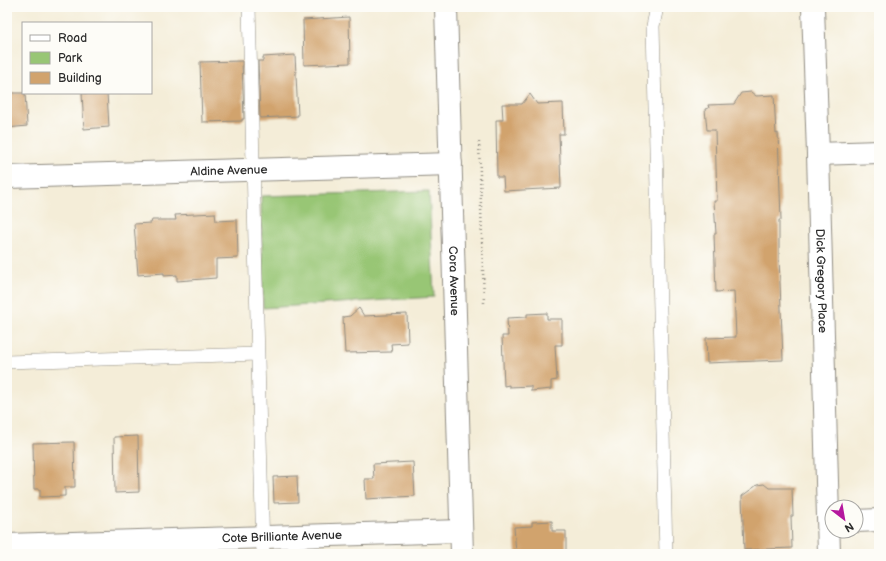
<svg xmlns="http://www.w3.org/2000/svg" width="886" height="561" font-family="'Balsamiq Sans',sans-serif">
	<rect width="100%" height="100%" fill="#fdfcf7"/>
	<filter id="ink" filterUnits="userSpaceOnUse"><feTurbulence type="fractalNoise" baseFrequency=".025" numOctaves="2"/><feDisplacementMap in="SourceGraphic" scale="8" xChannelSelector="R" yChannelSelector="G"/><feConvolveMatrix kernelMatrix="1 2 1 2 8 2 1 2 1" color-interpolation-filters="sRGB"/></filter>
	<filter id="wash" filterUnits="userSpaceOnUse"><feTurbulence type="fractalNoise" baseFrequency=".012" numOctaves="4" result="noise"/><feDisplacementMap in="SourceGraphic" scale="16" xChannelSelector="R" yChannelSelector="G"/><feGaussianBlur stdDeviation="0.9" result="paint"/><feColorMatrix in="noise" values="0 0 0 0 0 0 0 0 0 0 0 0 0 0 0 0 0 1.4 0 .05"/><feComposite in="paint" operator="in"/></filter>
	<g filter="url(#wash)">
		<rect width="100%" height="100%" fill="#f4edd8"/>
		<path fill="#98c675" stroke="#627850" d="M429 191 434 297 263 308 261 196Z"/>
		<g id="blocks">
			<path fill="#d1a36d" d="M349 17 350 63 304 65 303 20Z
				M295 55 298 116 260 118 258 61H263V57Z
				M242 61 244 119H242V121L202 122 200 62Z
				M751 92 756 96 774 95 776 134 778 133 781 220H779V257L783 360 707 363 706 338 736 337 734 291 716 292 714 234H716L714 201H717L715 130H707L705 109 709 108 708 105 734 104 741 93Z
				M7 93H25L27 126 7 128Z
				M82 93H107L109 127 84 129Z
				M530 94 537 104 563 103 564 134H559L561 188 504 191 503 177H497L496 120H503L502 104H522Z
				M215 213 216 221 237 220 238 258 216 259V278L177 281V275L164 276V273L138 275 134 224 151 223 152 220H176L175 215Z
				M359 308 364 316 407 314 408 343 391 344 392 352 345 353 343 317 350 316Z
				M547 313V319H562V345H555L557 380 551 381V389L531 391V386L509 387V385L504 386 502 336H508L507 318 527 317V314Z
				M138 436 139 492 115 493 114 437Z
				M74 442 75 487H65V496L40 497V489H34L33 443Z
				M413 462 415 496 366 499 365 479H374L373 464Z
				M297 476 298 502 274 503 273 477Z
				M764 484 769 488H792L793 516H791L792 548 744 550 742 496 757 485Z
				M552 521V531H566V554H516L514 527 532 526V522Z"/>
		</g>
	</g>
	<g filter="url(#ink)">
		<use href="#blocks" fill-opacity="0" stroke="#908c82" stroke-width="1"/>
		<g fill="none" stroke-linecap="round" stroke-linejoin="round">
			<defs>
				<path id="lane" d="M249 7 263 554
					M657 7 653 26 666 554
					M7 362 258 354"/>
				<g id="street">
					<path id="s1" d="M446 7 462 554"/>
					<path id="s2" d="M813 7 818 154 829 554"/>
					<path d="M818 154 879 152"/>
					<path id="s3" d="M7 177 451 164"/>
					<path d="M856 521 879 520"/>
					<path id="s4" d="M7 545 461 531"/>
				</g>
			</defs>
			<use href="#lane" stroke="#908c82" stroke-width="14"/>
			<use href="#street" stroke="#908c82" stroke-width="24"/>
			<path stroke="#908c82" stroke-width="2.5" stroke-dasharray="1 3" stroke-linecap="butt" d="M479 142 484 303"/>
			<use href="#lane" stroke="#fff" stroke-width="13"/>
			<use href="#street" stroke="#fff" stroke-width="22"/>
		</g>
	</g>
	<g text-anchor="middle" stroke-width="4" stroke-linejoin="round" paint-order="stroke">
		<g font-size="12" fill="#2b2b2b" stroke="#fdfcf7">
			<text dy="4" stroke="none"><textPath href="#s3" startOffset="222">Aldine Avenue</textPath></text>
			<text dy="4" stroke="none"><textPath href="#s1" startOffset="274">Cora Avenue</textPath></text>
			<text dy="4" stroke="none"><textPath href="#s2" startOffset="274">Dick Gregory Place</textPath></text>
			<text dy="4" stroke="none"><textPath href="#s4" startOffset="275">Cote Brilliante Avenue</textPath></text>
		</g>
	</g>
	<rect width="886" height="561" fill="none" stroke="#fdfcf7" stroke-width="24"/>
	<rect x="22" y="22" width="130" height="72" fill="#fdfcf7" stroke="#a9a8a5"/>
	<rect x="30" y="35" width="20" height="6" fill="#ffffff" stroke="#a9a8a5"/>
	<text x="58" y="42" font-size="12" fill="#2b2b2b">Road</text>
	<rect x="30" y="52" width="20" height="12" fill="#98c675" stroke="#a9a8a5"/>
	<text x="58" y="62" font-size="12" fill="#2b2b2b">Park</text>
	<rect x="30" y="72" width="20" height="12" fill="#d1a36d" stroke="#a9a8a5"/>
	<text x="58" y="82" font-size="12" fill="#2b2b2b">Building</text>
	<g transform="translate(844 519) rotate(149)"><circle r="19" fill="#fdfcf7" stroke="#a9a8a5"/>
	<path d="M0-3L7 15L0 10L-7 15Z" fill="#b5179e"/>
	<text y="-6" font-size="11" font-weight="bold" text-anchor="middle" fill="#2b2b2b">N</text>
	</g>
</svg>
